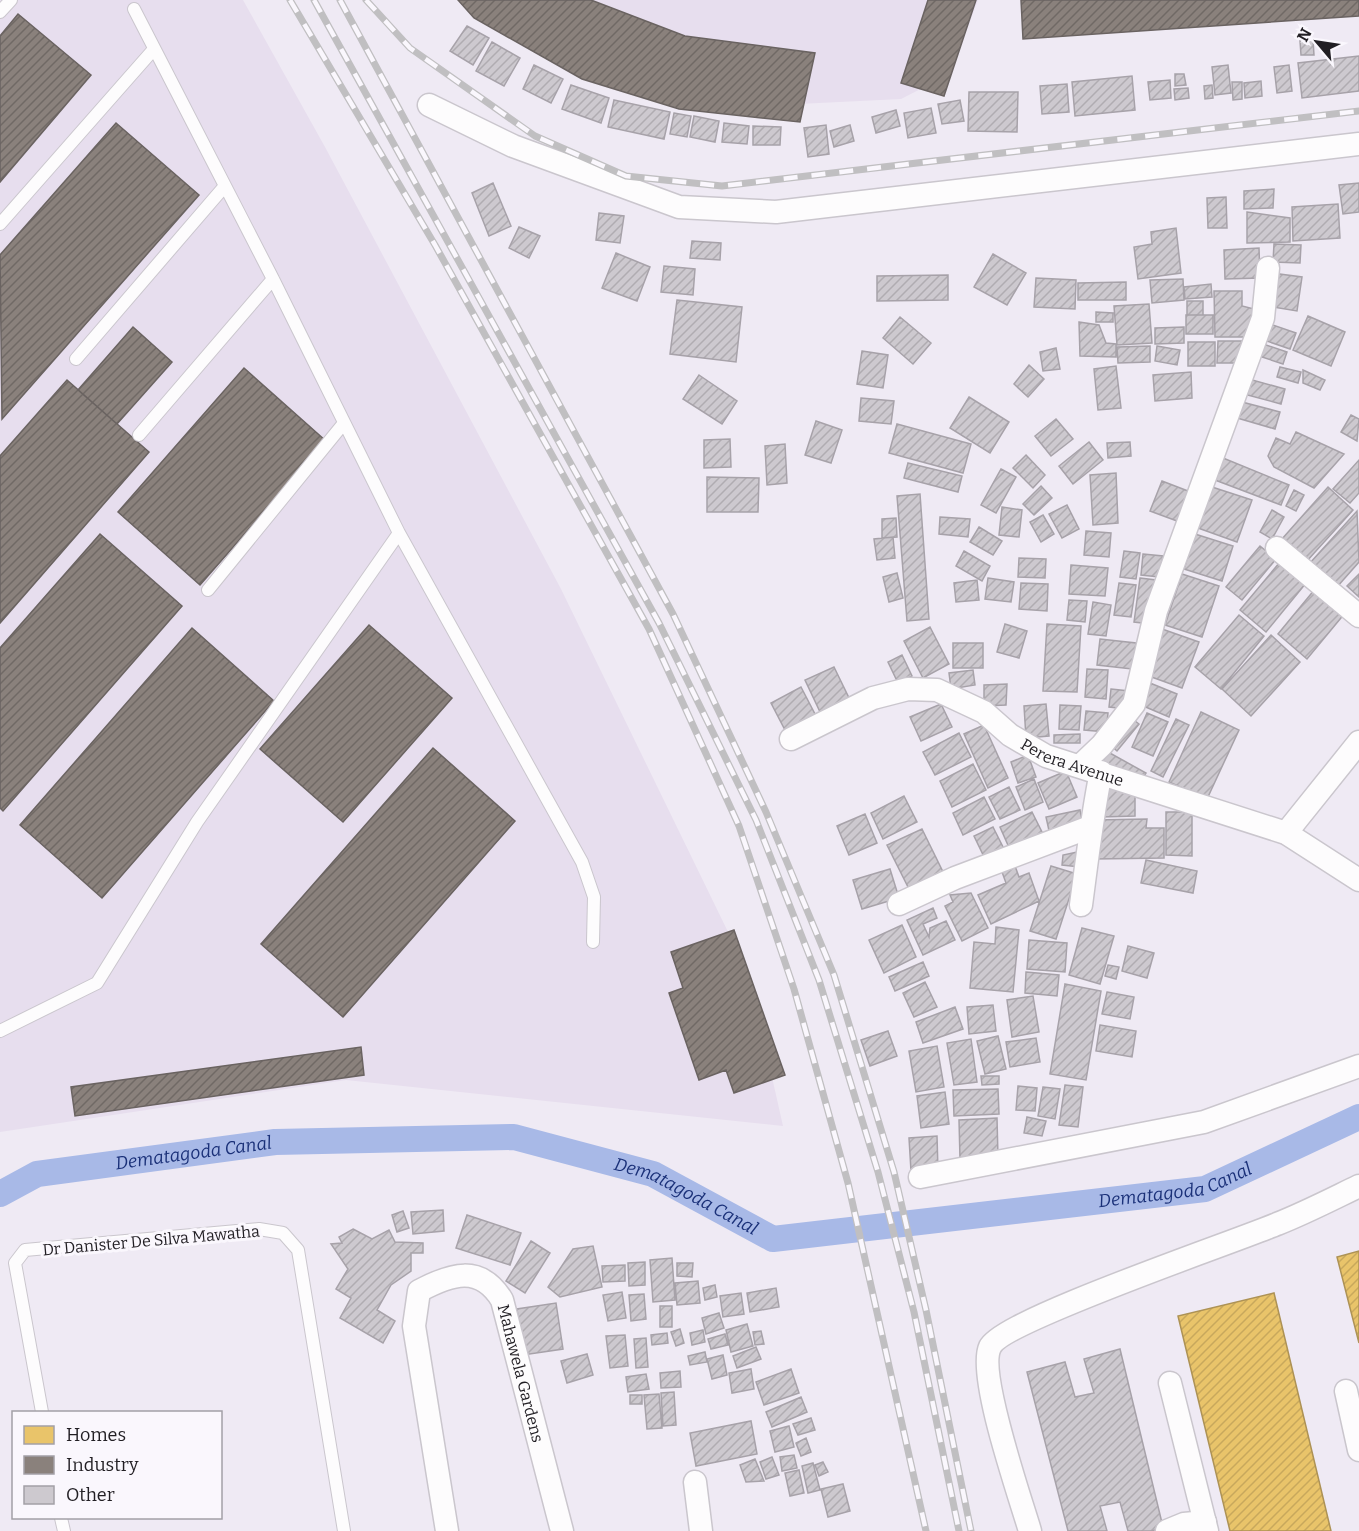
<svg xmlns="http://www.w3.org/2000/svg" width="1359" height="1531" font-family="Bitter,serif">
	<defs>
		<pattern id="homes-hatch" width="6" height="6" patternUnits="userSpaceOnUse" patternTransform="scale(1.5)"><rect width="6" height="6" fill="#e9c46a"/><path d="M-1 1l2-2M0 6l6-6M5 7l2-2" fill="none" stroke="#c8a85c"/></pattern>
		<pattern id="industry-hatch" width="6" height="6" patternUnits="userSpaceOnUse" patternTransform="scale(1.5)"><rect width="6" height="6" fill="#8a817c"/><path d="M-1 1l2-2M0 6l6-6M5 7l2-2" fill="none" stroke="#706965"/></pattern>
		<pattern id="building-hatch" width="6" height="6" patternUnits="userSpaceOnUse" patternTransform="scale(1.5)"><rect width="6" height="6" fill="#cdc9cf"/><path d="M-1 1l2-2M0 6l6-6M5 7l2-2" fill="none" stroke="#b0acb1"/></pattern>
	</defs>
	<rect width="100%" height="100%" fill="#efeaf4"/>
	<path fill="#e7deee" d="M0 0H243L325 147 561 589 749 975 783 1126 346 1080 0 1132Z
		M475 0H978L950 74 901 99 778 105Z"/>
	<path fill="url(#homes-hatch)" stroke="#ad9255" stroke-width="1.5" d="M1359 1251V1343L1337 1257Z
		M1274 1293 1331 1531H1230L1178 1316Z"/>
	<path fill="url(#industry-hatch)" stroke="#6a6361" stroke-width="1.5" d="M458 0H591L685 36 815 53 800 122 679 109 582 79 474 18Z
		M928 0H976L944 96 901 83Z
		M1021 0H1359V16L1023 39Z
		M18 14 91 75 0 182V36Z
		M116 123 199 195 2 419 0 255Z
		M133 327 172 362 117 424 78 390Z
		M244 368 326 441 200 585 118 512Z
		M67 380 149 452 0 623V456Z
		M100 534 182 606 3 811 0 808V648Z
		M369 625 452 698 343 822 260 749Z
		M192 628 274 701 102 898 20 825Z
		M433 748 515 821 343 1017 261 944Z
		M734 930 785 1075 734 1093 726 1070 699 1080 669 993 683 988 671 952Z
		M361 1047 364 1075 75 1116 71 1087Z"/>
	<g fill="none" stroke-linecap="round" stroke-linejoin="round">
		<path stroke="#a8b9e7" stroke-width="26" id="s1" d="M0 1194 37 1174 275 1142 514 1137 653 1174 773 1239 1205 1189 1359 1117"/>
	</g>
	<path fill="url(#building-hatch)" stroke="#a7a2a9" stroke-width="1.5" d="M467 26 489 38 473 65 450 51Z
		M1313 40 1314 55H1301L1300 41Z
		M492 42 520 58 504 86 476 71Z
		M1359 56V91L1302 98 1298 63Z
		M534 65 563 79 551 103 523 89Z
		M1228 65 1231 93 1215 95 1212 67Z
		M1289 65 1292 91 1277 93 1274 67Z
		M1175 74H1184L1186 85 1175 86Z
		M1132 76 1135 110 1075 116 1072 82Z
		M1170 80 1171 98 1150 100 1148 82Z
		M1261 81 1262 96 1245 98 1244 83Z
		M1232 82H1242V99L1233 100Z
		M1067 84 1069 112 1042 114 1040 86Z
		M571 85 609 98 601 123 562 109Z
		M1212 85 1213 98 1205 99 1204 86Z
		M1188 88 1189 98 1175 100 1174 89Z
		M969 92H1018L1017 132 968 131Z
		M614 100 670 112 664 139 608 127Z
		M960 100 964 121 942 124 938 104Z
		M931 108 936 133 908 138 904 113Z
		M896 110 900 126 876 133 872 117Z
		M674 113 691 116 687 137 670 134Z
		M694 116 719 121 715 142 690 137Z
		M724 123 749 126 747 144 722 142Z
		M826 125 829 154 808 157 804 128Z
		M850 125 854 141 834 147 830 131Z
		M753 126 781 127 780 145H753Z
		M493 183 511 226 489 236 472 193Z
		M1359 183V212L1343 214 1339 185Z
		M1274 189 1273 208 1244 209V191Z
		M1226 197 1227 228H1208L1207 198Z
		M1338 204 1340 238 1293 241 1292 207Z
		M1247 212 1290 218V242L1247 243Z
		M599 213 624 216 620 243 596 240Z
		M519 227 540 236 529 258 509 248Z
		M1176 228 1181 273 1138 279 1134 247 1152 244 1151 232Z
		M692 241 721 243 720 260 690 258Z
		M1274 244 1301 245 1300 263 1273 262Z
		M1259 248 1260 278 1225 279 1224 250Z
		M616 253 650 267 637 301 602 288Z
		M993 254 1026 273 1007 305 974 287Z
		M664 266 695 269 693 295 661 292Z
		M1272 273 1302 277 1297 311 1267 306Z
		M948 275V300L877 301V276Z
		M1036 278 1076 280 1075 309 1034 307Z
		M1183 279 1184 300 1152 303 1150 280Z
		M1126 282V300H1078V283Z
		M1211 284 1212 297 1185 299 1184 287Z
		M1214 291H1242V306L1258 310 1251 337H1215Z
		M677 300 742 307 736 362 670 354Z
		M1187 301H1203V315H1187Z
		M1149 304 1152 343 1117 345 1114 306Z
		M1096 312 1113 313V322H1096Z
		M1186 315H1213V334H1186Z
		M1308 316 1345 332 1331 366 1293 350Z
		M900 317 931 343 913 364 883 338Z
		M1079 322 1099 325 1106 343 1116 344V357L1080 356Z
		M1267 323 1296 333 1290 349 1261 339Z
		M1184 327V343L1155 344V328Z
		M1218 341H1250L1244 363H1217Z
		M1188 342H1215V366H1188Z
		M1260 343 1287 352 1283 364 1256 355Z
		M1150 346V362L1118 363 1117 347Z
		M1157 346 1180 350 1177 365 1155 361Z
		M1056 348 1060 369 1043 371 1040 352Z
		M862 351 888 355 883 388 857 384Z
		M1029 365 1044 379 1028 397 1014 384Z
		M1116 366 1121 408 1098 410 1094 369Z
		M1280 367 1301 372 1298 383 1277 377Z
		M1303 370 1325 380 1320 390 1303 383Z
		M1191 372 1192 398 1155 401 1153 375Z
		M699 375 737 401 722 424 683 399Z
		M1245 378 1285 389 1281 404 1240 393Z
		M969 397 1009 422 990 453 950 428Z
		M861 398 894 401 891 424 859 421Z
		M1242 402 1280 412 1275 429 1237 418Z
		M1351 415 1359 419 1357 441 1341 432Z
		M1056 419 1073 439 1051 456 1035 436Z
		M816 421 842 430 831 463 805 455Z
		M897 424 971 444 963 473 889 453Z
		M1296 432 1344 454 1314 488 1274 467 1268 456 1276 438 1290 444Z
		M730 439 731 467 704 468V440Z
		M1089 442 1103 460 1073 484 1059 466Z
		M1130 442 1131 456 1108 458 1107 443Z
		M785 444 787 483 767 485 765 446Z
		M1026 455 1045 475 1033 488 1013 468Z
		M1223 458 1289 485 1281 505 1215 480Z
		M1359 460V493L1350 503 1333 489Z
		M908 463 962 476 958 492 904 478Z
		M1001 469 1016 477 996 513 981 505Z
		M1116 473 1118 523 1093 525 1090 475Z
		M707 477 759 478 758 512H707Z
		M1162 481 1188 491 1177 521 1150 511Z
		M1041 486 1052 498 1034 515 1023 504Z
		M1212 487 1252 500 1237 542 1198 528Z
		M1328 487 1353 510 1307 561 1282 539Z
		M1294 490 1304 495 1296 511 1286 506Z
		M920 494 929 619 907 621 897 496Z
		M1067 505 1079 529 1062 538 1049 514Z
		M1002 507 1022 510 1019 537 999 535Z
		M1272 510 1284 517 1272 539 1260 532Z
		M1357 511 1359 562 1337 587 1310 563Z
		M1043 515 1054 534 1041 542 1030 522Z
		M940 517 970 519 968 537 939 534Z
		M896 518 897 537 882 538V519Z
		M979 527 1002 541 993 555 970 542Z
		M1086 531 1111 533 1109 557 1084 555Z
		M1195 534 1233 546 1222 581 1184 569Z
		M893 537 895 558 877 560 874 539Z
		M1260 546 1276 559 1242 600 1226 587Z
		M964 551 990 566 982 581 956 566Z
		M1124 551 1140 553 1136 579 1120 577Z
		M1143 554 1163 556 1159 577 1141 575Z
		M1019 558 1046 559 1045 578 1018 577Z
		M1280 562 1306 583 1266 632 1240 610Z
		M1071 565 1108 568 1105 596 1069 594Z
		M897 573 903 598 889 602 883 577Z
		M1182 574 1219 586 1202 637 1165 625Z
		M1359 574V597L1347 586Z
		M988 578 1014 582 1011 602 985 599Z
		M1140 578 1156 580 1150 624 1134 622Z
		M977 580 979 600 956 602 954 583Z
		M1021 583 1048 584 1047 611 1019 609Z
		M1119 583 1136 585 1131 617 1114 615Z
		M1315 589 1345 613 1307 659 1278 634Z
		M1069 600 1087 601 1085 622 1067 620Z
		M1093 602 1111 605 1106 636 1088 634Z
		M1239 615 1264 636 1221 689 1195 667Z
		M1005 624 1027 631 1019 658 997 652Z
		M1047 624 1081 626 1077 692 1043 691Z
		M930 627 949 664 923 678 904 641Z
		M1162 629 1199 642 1182 688 1146 675Z
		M1271 635 1300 662 1251 716 1222 689Z
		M1100 639 1136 643 1132 669 1097 665Z
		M953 643H983V668H953Z
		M902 655 912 676 898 683 888 662Z
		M834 667 850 700 821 714 805 680Z
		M1087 669 1108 670 1106 699 1085 697Z
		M973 670 975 685 951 689 949 673Z
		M1150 683 1177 694 1169 717 1141 705Z
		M1007 684 1006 705 984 706V685Z
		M801 687 816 716 786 732 771 703Z
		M1111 689 1129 691 1127 709 1109 707Z
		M941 704 952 727 921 741 910 717Z
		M1046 704 1049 736 1026 738 1024 706Z
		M1060 705 1081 706 1079 730 1059 729Z
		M1086 711 1108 713 1106 732 1084 730Z
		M1201 712 1239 730 1207 799 1169 782Z
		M1147 713 1168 722 1153 756 1132 747Z
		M1130 717 1139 724 1117 751 1108 743Z
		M1176 719 1189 725 1163 777 1151 771Z
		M984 725 1008 778 988 788 964 734Z
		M959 733 971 757 935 775 923 752Z
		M1080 734V743H1054V735Z
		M1108 752 1146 773 1140 783 1102 763Z
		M1028 755 1036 777 1018 783 1011 762Z
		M973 764 986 790 952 807 940 781Z
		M1066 771 1077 797 1049 809 1038 783Z
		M1034 779 1043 802 1025 810 1016 787Z
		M1009 787 1020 810 1000 819 989 797Z
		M1101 787H1135V816L1101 817Z
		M904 796 917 822 883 839 871 813Z
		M984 797 995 819 963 835 953 813Z
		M1080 810 1083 827 1050 835 1046 817Z
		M1032 812 1044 836 1011 852 1000 827Z
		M1166 812H1192V856L1166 855Z
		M865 814 877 843 849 855 837 826Z
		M1147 819 1146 828H1164V858L1095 859 1094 820Z
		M993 827 1007 855 988 865 974 836Z
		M922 829 944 874 910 891 887 845Z
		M1082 851 1080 867 1062 865 1063 855Z
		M1146 860 1197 871 1193 893 1141 883Z
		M1015 866 1019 877 1029 873 1039 901 991 924 978 895 1006 883 1002 872Z
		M1051 866 1077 874 1056 939 1030 931Z
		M890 869 899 898 862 909 853 880Z
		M971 893 988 928 962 941 945 906 953 902 950 895Z
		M933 908 937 918 923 924 929 937 930 928 946 921 955 940 923 955 907 920Z
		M902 925 916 957 884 973 869 940Z
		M996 927 1019 930 1013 992 970 988 974 942 995 944Z
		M1082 928 1114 936 1100 984 1069 975Z
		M1029 940 1067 943 1065 972 1027 969Z
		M1128 946 1154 953 1147 978 1122 971Z
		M923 962 929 976 895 991 889 977Z
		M1108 965 1119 967 1116 979 1105 976Z
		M1026 972 1059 975 1057 996 1025 993Z
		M925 982 937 1007 914 1017 903 993Z
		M1065 984 1101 991 1086 1080 1050 1074Z
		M1107 992 1134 997 1130 1019 1102 1014Z
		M1033 996 1039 1032 1012 1037 1007 1000Z
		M993 1005 996 1031 969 1034 967 1007Z
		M955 1007 963 1029 923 1043 916 1022Z
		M1100 1025 1136 1031 1132 1057 1096 1051Z
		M888 1031 897 1056 870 1066 861 1040Z
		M998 1036 1006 1069 985 1074 977 1041Z
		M1036 1038 1040 1062 1010 1067 1006 1042Z
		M971 1039 977 1082 954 1085 947 1043Z
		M937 1046 944 1087 916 1092 909 1051Z
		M981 1076H999V1084L982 1085Z
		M1065 1085 1083 1087 1078 1127 1059 1125Z
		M1018 1086 1037 1088 1035 1111 1016 1110Z
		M1043 1087 1060 1089 1055 1119 1038 1116Z
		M998 1089 999 1114 954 1116 953 1090Z
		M945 1092 949 1124 921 1128 917 1096Z
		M1027 1117 1046 1121 1042 1136 1024 1133Z
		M997 1118 998 1157 960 1159 959 1120Z
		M937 1136 938 1170 911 1171 909 1138Z
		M443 1210 444 1231 413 1234 411 1212Z
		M403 1211 409 1228 397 1232 392 1215Z
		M467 1215 521 1233 510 1265 456 1248Z
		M353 1229 372 1239 389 1230 395 1242 423 1243V1253H411V1271L391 1285 377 1310 395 1321 383 1343 340 1318 351 1298 336 1289 348 1269 331 1244 342 1243 339 1237Z
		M531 1241 550 1253 525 1293 506 1281Z
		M593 1246 602 1287 560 1297 548 1287 573 1249Z
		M672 1258 675 1300 653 1302 650 1260Z
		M645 1262V1285L629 1286 628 1263Z
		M677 1263H693L692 1277 677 1276Z
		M625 1265V1281L603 1282 602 1266Z
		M698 1281 700 1303 677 1305 675 1283Z
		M715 1285 717 1297 705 1300 703 1288Z
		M776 1288 779 1307 750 1312 747 1293Z
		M622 1292 626 1318 608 1321 603 1295Z
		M741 1293 744 1314 723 1317 720 1296Z
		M644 1294 646 1319 631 1321 629 1295Z
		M556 1303 563 1349 523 1355 517 1309Z
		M660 1306H672V1327H660Z
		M719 1313 724 1328 706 1334 702 1318Z
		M747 1324 753 1346 731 1352 726 1330Z
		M680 1329 684 1343 676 1346 671 1332Z
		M703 1330 705 1342 692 1345 690 1333Z
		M761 1331 764 1344 755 1345 753 1332Z
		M667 1333 668 1343 652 1345 651 1335Z
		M725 1334 728 1345 711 1349 708 1339Z
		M625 1335 628 1366 610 1368 606 1336Z
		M646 1338 648 1367 636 1368 634 1339Z
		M756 1347 761 1359 737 1368 733 1356Z
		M1120 1349 1163 1527 1152 1531H1128L1120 1502 1100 1506 1107 1531H1068L1027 1372 1065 1362 1075 1397 1094 1393 1084 1359Z
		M705 1352 707 1362 690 1365 688 1356Z
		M587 1354 593 1375 567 1383 561 1361Z
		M723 1355 727 1375 712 1379 707 1359Z
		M751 1369 754 1389 732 1393 729 1373Z
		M791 1369 799 1393 764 1405 756 1382Z
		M680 1371 681 1387 661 1388 660 1373Z
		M646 1374 649 1389 628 1392 626 1377Z
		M674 1392 676 1425 663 1426 661 1393Z
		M659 1394 662 1428 647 1429 644 1395Z
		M630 1395H642V1404H630Z
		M801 1397 807 1412 772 1427 766 1412Z
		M811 1418 815 1430 798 1435 793 1424Z
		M751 1421 757 1454 696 1466 690 1433Z
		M789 1426 794 1447 775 1452 770 1431Z
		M806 1438 811 1452 801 1456 796 1443Z
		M794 1455 797 1468 782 1471 780 1457Z
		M772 1457 779 1475 766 1479 760 1462Z
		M755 1459 764 1481 746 1482 740 1465Z
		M823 1462 828 1472 819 1476 815 1465Z
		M813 1463 820 1490 808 1493 802 1466Z
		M799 1470 804 1493 790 1496 785 1473Z
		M843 1484 850 1511 828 1517 821 1489Z"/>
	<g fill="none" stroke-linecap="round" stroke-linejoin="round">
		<defs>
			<path id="service" d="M134 9 273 279 399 533 582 862 594 897 593 942
				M0 12 11 0
				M0 224 154 49
				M76 359 224 187
				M139 435 273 279
				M208 590 344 423
				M0 1031 97 983 197 822 399 533
				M42 1412 15 1263 25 1250 259 1229 283 1233 298 1250 344 1531
				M61 1518 64 1531"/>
			<g id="minor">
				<path d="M429 105 513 146 679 207 776 212 1359 144"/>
				<path d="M1277 548 1359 616"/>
				<path id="s2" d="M791 739 873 698 908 689 937 690 984 712 1010 735 1046 756 1286 833 1359 880"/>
				<path d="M1081 765 1102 745 1134 704 1156 611 1263 318 1268 268"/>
				<path d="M1286 833 1359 742"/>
				<path d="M899 904 955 878 1090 827"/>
				<path d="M1081 905C1087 860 1092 816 1101 772"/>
				<path d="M920 1177 1204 1122 1359 1066"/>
				<path d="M1170 1383 1207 1531"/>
				<path d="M1346 1391 1359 1450"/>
				<path d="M695 1482 701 1531"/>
				<path id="s3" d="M447 1531 414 1326 419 1291C451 1274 480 1264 502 1300L562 1531"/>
				<path d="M1030 1531C1020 1497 977 1374 990 1347 1003 1320 1235 1242 1277 1224 1305 1213 1332 1199 1359 1186"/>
				<path d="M1167 1531 1184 1524 1205 1522"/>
			</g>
		</defs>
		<use href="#service" stroke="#cac6cd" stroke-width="14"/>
		<use href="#minor" stroke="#cac6cd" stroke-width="25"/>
		<use href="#service" stroke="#fdfcfd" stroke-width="12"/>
		<use href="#minor" stroke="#fdfcfd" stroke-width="22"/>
		<defs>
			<path id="rail" d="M290 0 435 245 649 629 739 826 794 989 848 1183 926 1531
				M314 0 659 623 756 820 819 980 878 1172 914 1312 959 1531
				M340 0 673 614 766 812 834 975 894 1172 926 1310 971 1531
				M366 0 410 48 535 136 626 176 722 186 1359 111"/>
		</defs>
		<use href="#rail" stroke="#c0bfc1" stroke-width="7"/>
		<use href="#rail" stroke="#faf7fd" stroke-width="4.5" stroke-dasharray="14" stroke-linecap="butt"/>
	</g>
	<g text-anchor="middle" stroke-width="6" stroke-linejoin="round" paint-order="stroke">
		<g font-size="16" fill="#211e23" stroke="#faf7fd">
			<text dy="6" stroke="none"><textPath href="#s2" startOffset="312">Perera Avenue</textPath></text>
			<text transform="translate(151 1240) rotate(-5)" y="6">Dr Danister De Silva Mawatha</text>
			<text dy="6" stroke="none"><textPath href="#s3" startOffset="414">Mahawela Gardens</textPath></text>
		</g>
		<g font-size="18" font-style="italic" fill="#1b3179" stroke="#faf7fd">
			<text dy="6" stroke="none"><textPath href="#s1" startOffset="200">Dematagoda Canal</textPath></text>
			<text dy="6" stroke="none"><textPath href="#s1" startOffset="1208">Dematagoda Canal</textPath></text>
			<text dy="6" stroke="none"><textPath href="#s1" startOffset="704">Dematagoda Canal</textPath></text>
		</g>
	</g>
	<rect x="12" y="1411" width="210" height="108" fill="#faf7fd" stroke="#a3a0a6" stroke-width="1.5"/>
	<rect x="24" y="1426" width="30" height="18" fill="#e9c46a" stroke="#a3a0a6" stroke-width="1.5"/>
	<text x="66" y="1441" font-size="18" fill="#211e23">Homes</text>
	<rect x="24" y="1456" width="30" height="18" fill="#8a817c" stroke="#a3a0a6" stroke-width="1.5"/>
	<text x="66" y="1471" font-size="18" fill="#211e23">Industry</text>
	<rect x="24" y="1486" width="30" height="18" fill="#cdc9cf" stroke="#a3a0a6" stroke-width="1.5"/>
	<text x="66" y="1501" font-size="18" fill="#211e23">Other</text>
	<g transform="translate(1317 42) rotate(299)" stroke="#faf7fd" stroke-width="4.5" paint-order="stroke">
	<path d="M0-4.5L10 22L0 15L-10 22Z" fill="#211e23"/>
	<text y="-9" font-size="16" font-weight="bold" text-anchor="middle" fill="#211e23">N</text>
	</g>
</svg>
